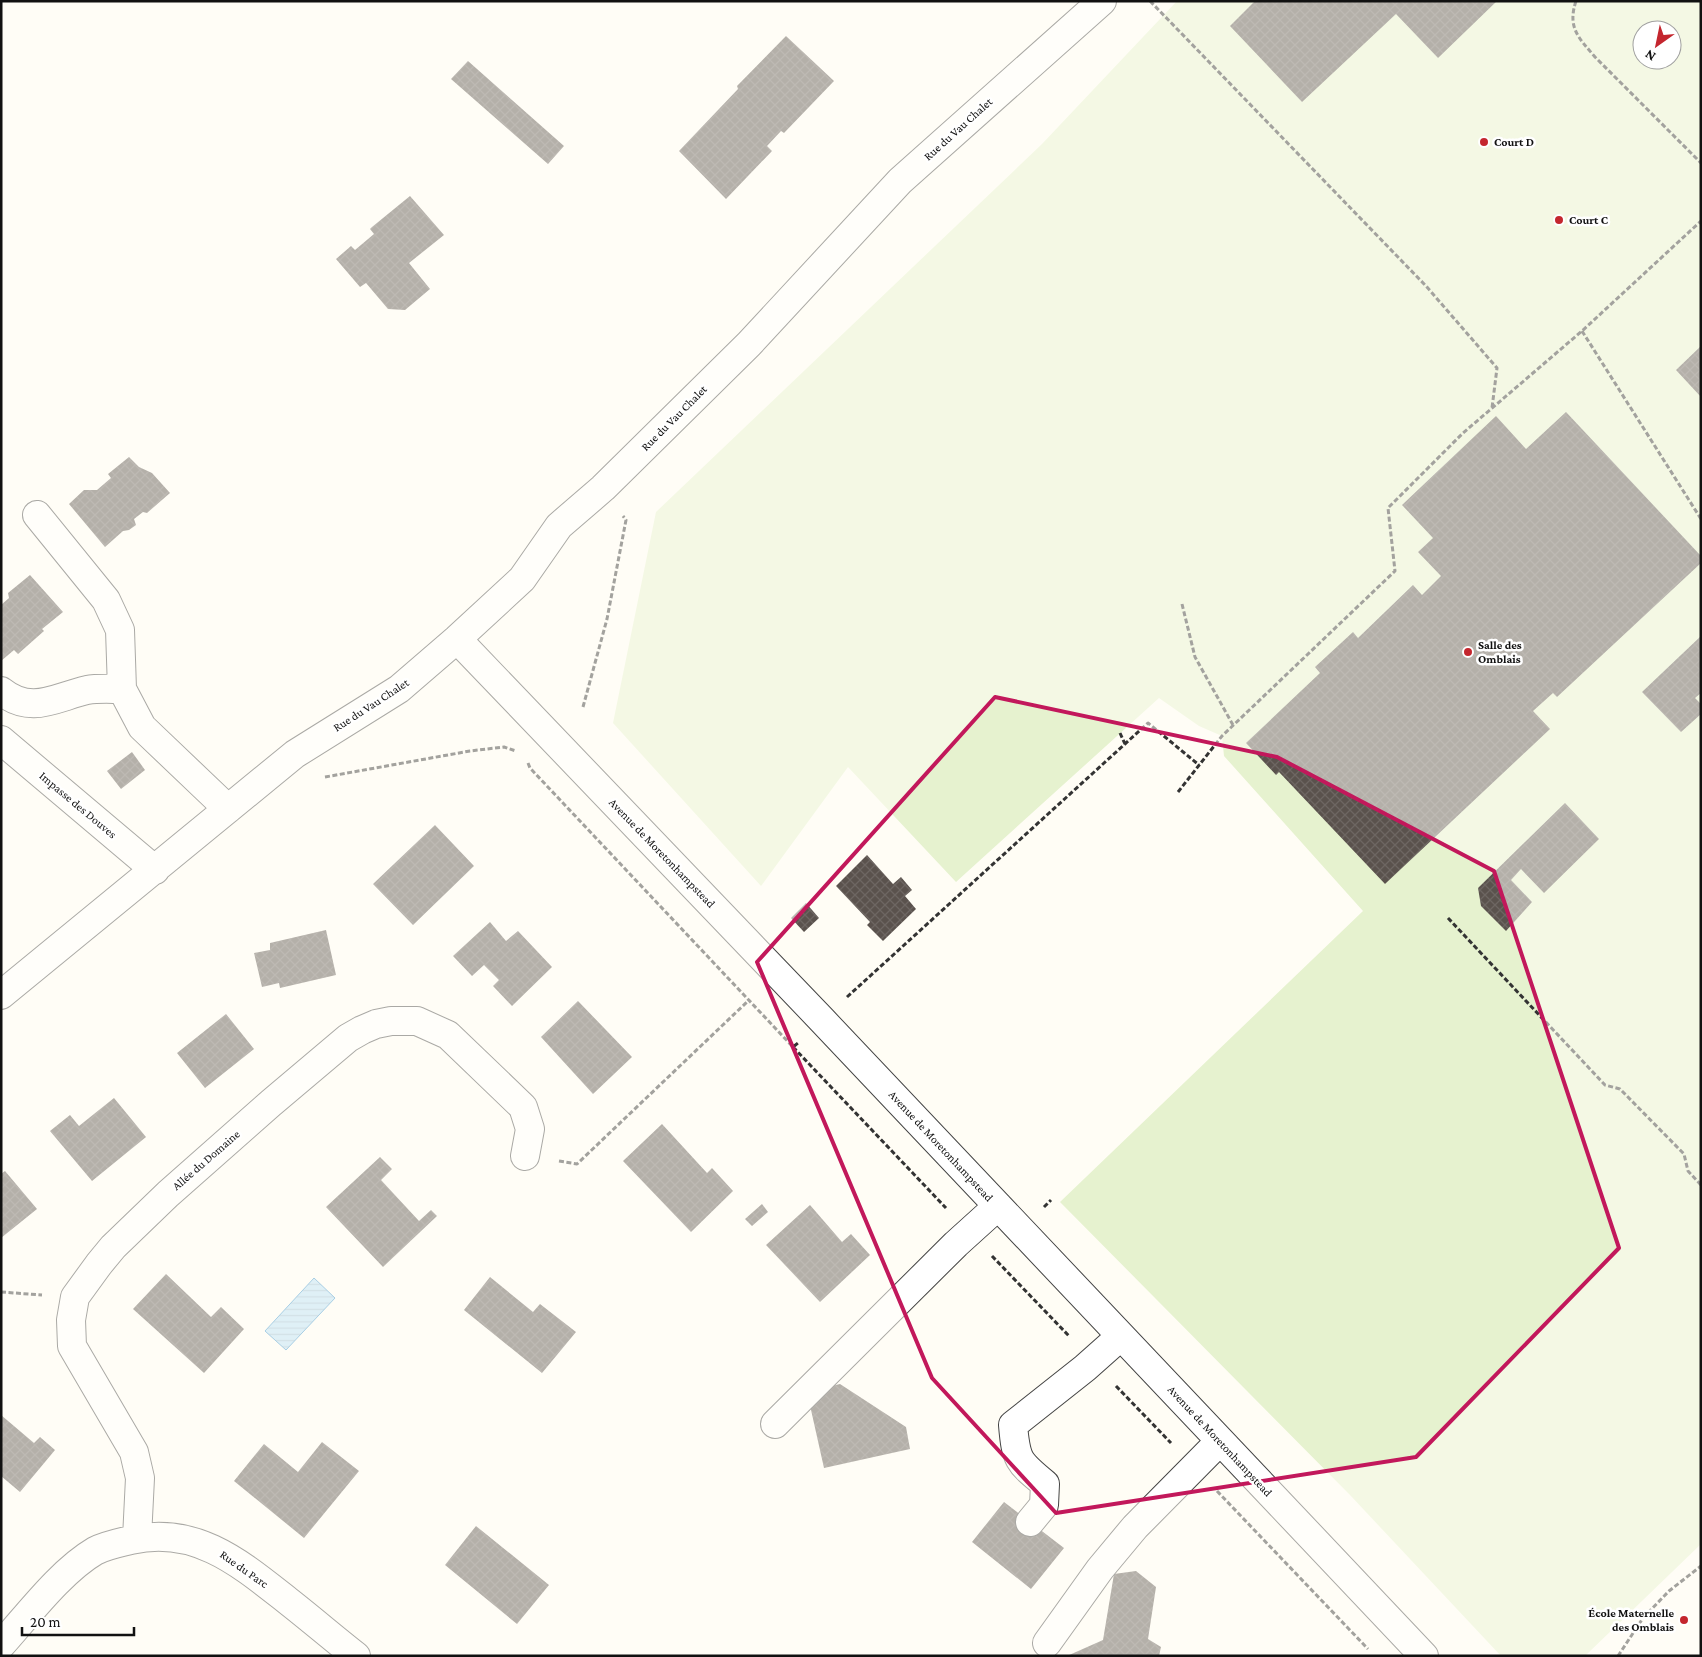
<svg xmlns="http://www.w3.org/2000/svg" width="1702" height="1657" font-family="'Crimson Pro',serif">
	<defs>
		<pattern id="water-rules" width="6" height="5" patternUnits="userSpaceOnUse" patternTransform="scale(1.25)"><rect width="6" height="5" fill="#b9e0f7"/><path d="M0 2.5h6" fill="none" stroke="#9ebfd3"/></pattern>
		<pattern id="building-cross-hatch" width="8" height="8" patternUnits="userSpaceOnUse" patternTransform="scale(1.25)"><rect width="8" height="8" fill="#5a524d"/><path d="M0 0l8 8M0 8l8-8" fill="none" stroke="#6d6662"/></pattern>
	</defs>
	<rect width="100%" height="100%" fill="#fffdf5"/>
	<path fill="#e6f2cf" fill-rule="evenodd" d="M1177 1H1701V1544L1585 1656H1501L1350 1495 1060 1202 1363 911 1224 756 1222 736 1199 726 1159 698 956 882 848 767 761 886 613 723 656 512 1042 144ZM1642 30H1672V60H1642Z"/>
	<path fill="url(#water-rules)" stroke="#3f96cf" d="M314 1278 335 1298 286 1350 265 1331Z"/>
	<path fill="url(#building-cross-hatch)" d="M1255 1H1497L1438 58 1396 14 1302 102 1230 26Z
		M786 36 834 81 784 133 781 131 767 146 772 151 726 199 679 151 738 89 737 86Z
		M468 61 564 146 548 164 451 79Z
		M410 196 444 235 409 263 430 289 405 310 388 309 366 283 360 287 336 259 351 246 355 250 374 234 370 229 372 227Z
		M1701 346V397L1676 370Z
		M1566 412 1701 556V563L1557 697 1553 693 1533 711 1550 729 1385 884 1279 772 1276 775 1246 743 1320 673 1315 667 1353 632 1358 638 1413 585 1422 595 1441 576 1418 552 1433 538 1402 505 1496 416 1526 449Z
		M129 457 139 467 152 473 170 493 147 513 143 512 134 519 136 525 129 530 123 531 105 547 69 504 84 490H97L111 478 108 474Z
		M30 575 63 612 42 629 44 631 18 654 14 650 1 661V605L9 598 8 593Z
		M1701 636V693L1695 698 1701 704V714L1681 732 1642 692Z
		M132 752 145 770 121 789 107 771Z
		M1565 803 1599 839 1544 893 1521 869 1511 880 1532 902 1506 931 1481 906 1478 888Z
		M435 825 474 866 413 925 373 884Z
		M867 855 893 884 901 877 912 890 905 896 916 909 883 941 867 925 870 922 836 886Z
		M806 903 819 918 804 932 791 918Z
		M490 922 506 941 518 931 552 967 512 1006 493 986 499 980 484 965 472 976 453 956Z
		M326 930 336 975 280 988 279 983 262 987 254 953 270 950V943Z
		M578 1001 632 1057 593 1094 541 1037Z
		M226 1014 254 1049 205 1088 177 1053Z
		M114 1098 146 1137 92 1181 50 1131 70 1115 79 1126Z
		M662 1124 707 1173 712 1168 733 1191 691 1232 623 1161Z
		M380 1157 392 1169 381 1180 419 1221 431 1210 437 1216 383 1267 326 1207Z
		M5 1171 37 1209 1 1238V1174Z
		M762 1204 768 1212 752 1226 745 1219Z
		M810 1205 842 1242 851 1234 870 1255 820 1302 766 1245Z
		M166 1274 211 1317 221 1307 244 1329 204 1373 133 1309Z
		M490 1277 533 1312 540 1304 576 1332 542 1373 464 1310Z
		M840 1384 906 1427 910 1449 824 1468 807 1392Z
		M1 1415 34 1443 40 1437 55 1450 20 1492 1 1476Z
		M322 1442 359 1471 304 1538 234 1481 264 1444 298 1472Z
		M1004 1502 1064 1548 1031 1589 972 1542Z
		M476 1526 549 1585 517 1624 445 1565Z
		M1136 1571 1156 1587 1148 1639 1161 1647 1159 1656H1067L1103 1640 1114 1574Z"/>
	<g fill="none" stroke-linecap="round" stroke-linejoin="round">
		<defs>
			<path id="minor" d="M37 515 106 600 120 630 122 689 142 727 228 809
				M457 639 822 1020 1424 1656
				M1 691C31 715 54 698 87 690 98 688 111 689 122 689
				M1 740 155 870
				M1 995 295 754 399 689 457 639 522 579 559 526 603 488 749 344 900 181 1102 1
				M775 1424 956 1244 998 1206
				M1030 1522 1044 1505 1045 1484C1018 1462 1016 1460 1013 1425L1085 1368 1121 1336
				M137 1538 140 1478 134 1452 72 1346 71 1320 75 1297 99 1264 113 1247 168 1194 271 1103 348 1038 362 1030 376 1024 391 1021H417L448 1035 523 1107 530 1129 525 1156
				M1047 1643 1100 1569 1135 1527 1220 1441
				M1 1645C28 1615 61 1571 95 1551 107 1545 119 1543 131 1540 196 1525 241 1564 288 1601 311 1619 333 1638 356 1656"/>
		</defs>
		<use href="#minor" stroke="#444" stroke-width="30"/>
		<path stroke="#333" stroke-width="3" stroke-dasharray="5 2.5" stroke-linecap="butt" d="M1150 1 1426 286 1497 368 1492 408
			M1576 1C1567 28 1579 38 1595 57L1701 163
			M1582 331 1701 519
			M1182 604 1195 657 1233 725
			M583 707 607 619 626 520 623 516
			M1120 733 1125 744
			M528 763 530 768 793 1047 798 1043
			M325 777 470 751 504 747 516 751
			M1178 792 1222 736 1395 571 1388 508 1463 433 1582 331 1701 221
			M1448 918 1605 1085 1620 1089 1684 1154 1688 1171 1701 1185
			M847 997 1148 723 1199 765
			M793 1047 946 1208
			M559 1161 577 1164 748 1001
			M1044 1207 1051 1200
			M992 1256 1069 1336
			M1 1292 42 1295
			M1116 1386 1171 1443
			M1217 1491 1368 1649
			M1618 1656 1643 1618 1669 1591 1701 1566"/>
		<use href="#minor" stroke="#fff" stroke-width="28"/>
	</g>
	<path d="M0 0H1702V1657H0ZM995 697 1277 757 1494 871 1619 1248 1416 1457 1056 1513 932 1378 757 962Z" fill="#fffdf5" fill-opacity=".55" fill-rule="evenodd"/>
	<path fill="none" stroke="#c2185b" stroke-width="4" stroke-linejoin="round" d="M995 697 1277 757 1494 871 1619 1248 1416 1457 1056 1513 932 1378 757 962Z"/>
	<g fill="#c4262e" stroke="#fff" stroke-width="2">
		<circle cx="1484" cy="142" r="5"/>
		<circle cx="1559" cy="220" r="5"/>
		<circle cx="1468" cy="652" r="5"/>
		<circle cx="1684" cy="1620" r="5"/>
	</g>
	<g text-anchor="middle" stroke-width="5" stroke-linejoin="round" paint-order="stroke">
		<g font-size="12" fill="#111" stroke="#fff">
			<text transform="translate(958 129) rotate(-42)" y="4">Rue du Vau Chalet</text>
			<text transform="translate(674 418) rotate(-45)" y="4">Rue du Vau Chalet</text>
			<text transform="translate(371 705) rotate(-33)" y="4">Rue du Vau Chalet</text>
			<text transform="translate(78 805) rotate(40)" y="4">Impasse des Douves</text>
			<text transform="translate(662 853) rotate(46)" y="4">Avenue de Moretonhampstead</text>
			<text transform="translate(941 1146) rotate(47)" y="4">Avenue de Moretonhampstead</text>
			<text transform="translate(206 1160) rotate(-41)" y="4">Allée du Domaine</text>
			<text transform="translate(1220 1441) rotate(47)" y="4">Avenue de Moretonhampstead</text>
			<text transform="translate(244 1569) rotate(35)" y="4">Rue du Parc</text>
		</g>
		<g font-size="12" font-weight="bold" fill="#111" stroke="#fff" text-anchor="start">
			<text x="1494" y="146">Court D</text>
			<text x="1569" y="224">Court C</text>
			<text x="1478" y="649">Salle des<tspan x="1478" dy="14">Omblais</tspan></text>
			<text x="1674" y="1617" text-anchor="end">École Maternelle<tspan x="1674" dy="14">des Omblais</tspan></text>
		</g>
	</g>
	<rect width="1702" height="1657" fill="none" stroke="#111111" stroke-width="5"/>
	<g transform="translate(1657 45) rotate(213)"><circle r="24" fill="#ffffff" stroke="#a0a0a0"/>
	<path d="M0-4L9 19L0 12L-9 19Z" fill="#c4262e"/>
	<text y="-8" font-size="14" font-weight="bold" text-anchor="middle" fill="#111111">N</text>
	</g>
	<path d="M22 1627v8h112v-8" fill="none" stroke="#111111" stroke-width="2.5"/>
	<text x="30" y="1627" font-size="15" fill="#111111" stroke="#ffffff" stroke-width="4" paint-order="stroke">20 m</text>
</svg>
